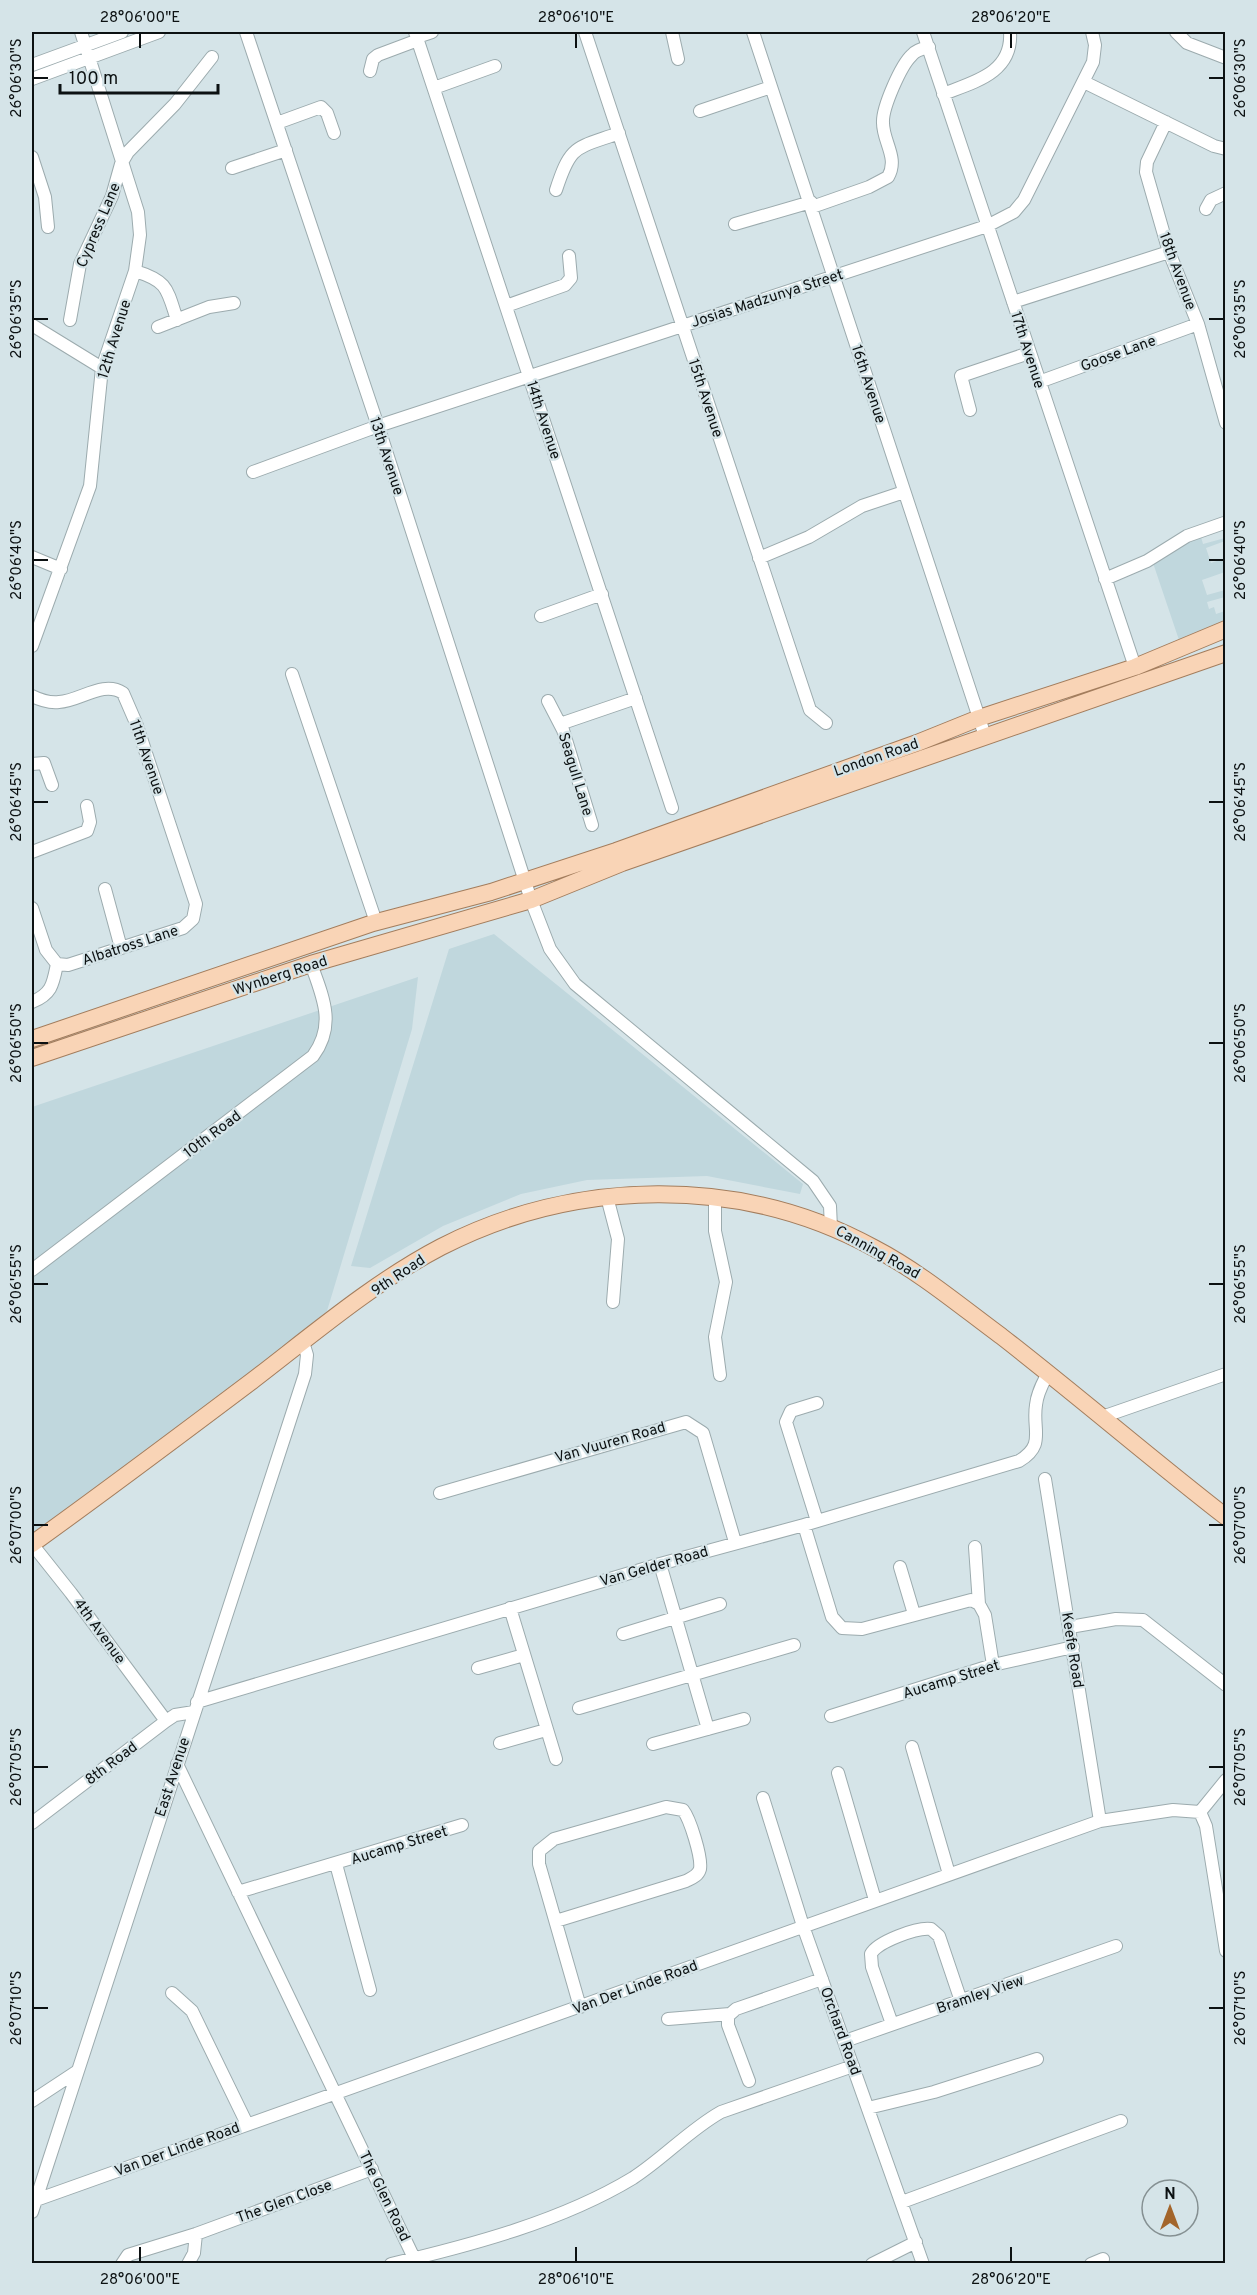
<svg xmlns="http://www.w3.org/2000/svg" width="1257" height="2295" font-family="Overpass,sans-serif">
	<rect width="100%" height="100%" fill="#d5e4e8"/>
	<path fill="#c0d7dd" d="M1200 533 1203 544 1225 538V541L1206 548 1211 563 1225 558V572L1202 580 1207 595 1225 590V597L1207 602 1209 609 1214 607 1216 614 1225 611V623L1179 640 1152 560Z
		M494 934 803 1184 800 1194 707 1176 587 1180 521 1194 443 1226 370 1268 351 1266 449 949Z
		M418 977 412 1029 327 1311 32 1557V1107Z"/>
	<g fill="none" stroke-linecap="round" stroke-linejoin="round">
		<defs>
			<path id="minor" d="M246 32 378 426 531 900 550 949 575 984 813 1181 830 1206 831 1228
				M415 32 672 808
				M585 32 810 710 826 723
				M672 32 678 59
				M753 32 985 736
				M923 32 1135 667
				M1176 32 1187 43 1226 58
				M417 37 432 32
				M32 65 122 32
				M370 71 373 59 378 55 418 40
				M32 79 159 32
				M1084 82 1214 146 1226 149
				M434 88 495 66
				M943 94C974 82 1013 73 1010 32
				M700 111 771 87
				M1166 122 1147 162 1146 172 1169 252 1198 324 1226 423
				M277 123 321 107 327 113 334 133
				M32 157 45 197 48 227
				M232 168 286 150
				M556 190C571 144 575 149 619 133
				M812 207 869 187 888 177C899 158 883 142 883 123 882 108 901 65 912 55 916 50 922 49 929 47
				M1206 209 1211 200 1226 193
				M735 224 811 202
				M135 271C168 281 167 289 177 320
				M1013 302 1169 252
				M506 306 565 285 571 278 569 256
				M70 320 80 264 112 196 121 164 128 152 175 104 212 57
				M32 325 102 368
				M158 327 209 307 234 303
				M1039 382 1198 324
				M970 410 961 376 1029 353
				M253 472 378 426 987 226 1014 212 1024 200 1093 62 1095 45 1092 32
				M32 557 61 569
				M759 558 809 537 862 506 904 492
				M1105 579 1147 561 1187 536 1224 523
				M541 616 602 594
				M32 646 90 486 102 368 135 271 140 235 138 212 81 32
				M292 674 376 922
				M32 696C40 700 50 703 59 702 80 701 103 680 123 693L136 723 196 904 193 919 183 928 68 965 57 964
				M548 701 563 730 592 825
				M560 724 636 698
				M32 764 44 763 52 785
				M32 852 87 831 90 822 87 806
				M105 889 121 948
				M32 908 46 950 57 964
				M32 1002C52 994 53 984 57 964
				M607 1197 618 1239 613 1302
				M715 1197V1231L726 1282 715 1337 720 1375
				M32 1270 313 1056C336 1025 323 997 311 964
				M1102 1417 1226 1374
				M1045 1479 1100 1821
				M440 1493 686 1422 703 1433 735 1542
				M817 1521 786 1422 791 1411 817 1403
				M804 1525 832 1617 842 1628 862 1629 971 1600 979 1604 985 1615 993 1665
				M32 1544 71 1593 166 1721
				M975 1547 979 1604
				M660 1564 708 1729
				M900 1567 914 1614
				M510 1608 556 1759
				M1070 1627 1116 1619 1143 1620 1226 1685
				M623 1634 720 1604
				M478 1668 524 1655
				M197 1702 660 1564 804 1525 1019 1461C1046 1445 1032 1430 1036 1405 1037 1393 1043 1383 1048 1373
				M579 1708 794 1645
				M831 1716 993 1665 1073 1647
				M500 1743 546 1730
				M653 1744 744 1719
				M912 1747 949 1874
				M177 1764 414 2258
				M838 1773 875 1900
				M763 1798 803 1926 923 2264
				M1200 1812 1206 1826 1226 1951
				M32 1823 166 1721 175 1715 194 1712
				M336 1864 370 1990
				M238 1892 462 1825
				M556 1921 686 1881C692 1878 698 1876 700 1869 702 1857 690 1819 683 1810L666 1807 554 1839 539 1851V1864L580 2007
				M172 1993 192 2011 247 2124
				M668 2019 730 2014
				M892 2024 872 1967 871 1954C877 1942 917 1927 931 1929L939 1936 961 2001
				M845 2041 1116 1946
				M749 2081 728 2025V2016L736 2009 822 1979
				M32 2101 76 2072
				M868 2108 934 2092 1037 2059
				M36 2200 1100 1821 1173 1810 1200 1812 1226 1780
				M902 2202 1121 2121
				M32 2212 305 1374 307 1355 303 1342
				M122 2264 128 2255 196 2234 372 2169
				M188 2264 194 2253 196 2234
				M391 2264C472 2245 562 2221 633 2178 664 2158 689 2130 721 2112L853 2066
				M872 2264 916 2242
				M1091 2264 1103 2259"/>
			<path id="major" d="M32 1039 373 923 491 892 616 851 917 743 979 718 1135 667 1226 629
				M32 1058 311 964 531 900 622 863 1226 653
				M32 1544C106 1491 179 1436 252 1381 312 1335 374 1282 441 1247 575 1178 741 1175 874 1248 920 1272 959 1305 1001 1336 1077 1395 1150 1458 1226 1517"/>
		</defs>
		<use href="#minor" stroke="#9cabae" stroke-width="14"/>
		<use href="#major" stroke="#a37d5d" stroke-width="18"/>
		<use href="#minor" stroke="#fff" stroke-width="12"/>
		<use href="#major" stroke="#f9d4b6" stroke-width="16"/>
	</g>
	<path fill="none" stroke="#0c1112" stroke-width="2" d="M140 33V48M576 33V48M1011 33V48M33 78H48M1209 78H1224M33 319H48M1209 319H1224M33 560H48M1209 560H1224M33 802H48M1209 802H1224M33 1043H48M1209 1043H1224M33 1284H48M1209 1284H1224M33 1525H48M1209 1525H1224M33 1767H48M1209 1767H1224M33 2008H48M1209 2008H1224M140 2247V2262M576 2247V2262M1011 2247V2262"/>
	<g text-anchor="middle" stroke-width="4.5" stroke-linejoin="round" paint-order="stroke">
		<g font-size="15" fill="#0c1112" stroke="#d5e4e8">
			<text transform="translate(98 225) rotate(-67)" y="5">Cypress Lane</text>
			<text transform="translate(1178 271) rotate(70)" y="5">18th Avenue</text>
			<text transform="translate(767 298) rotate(-18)" y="5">Josias Madzunya Street</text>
			<text transform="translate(114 339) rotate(-73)" y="5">12th Avenue</text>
			<text transform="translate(1028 350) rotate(72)" y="5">17th Avenue</text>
			<text transform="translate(1118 353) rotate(-20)" y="5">Goose Lane</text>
			<text transform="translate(869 384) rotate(72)" y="5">16th Avenue</text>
			<text transform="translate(706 398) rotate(72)" y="5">15th Avenue</text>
			<text transform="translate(544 420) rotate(72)" y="5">14th Avenue</text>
			<text transform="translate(387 456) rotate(72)" y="5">13th Avenue</text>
			<text transform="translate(147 757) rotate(71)" y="5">11th Avenue</text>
			<text transform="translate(876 757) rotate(-19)" y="5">London Road</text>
			<text transform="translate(576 774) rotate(73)" y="5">Seagull Lane</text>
			<text transform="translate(130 945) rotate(-18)" y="5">Albatross Lane</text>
			<text transform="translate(280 975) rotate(-18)" y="5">Wynberg Road</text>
			<text transform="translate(212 1134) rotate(-37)" y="5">10th Road</text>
			<text transform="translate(878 1252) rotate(29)" y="5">Canning Road</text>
			<text transform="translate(398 1275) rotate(-34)" y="5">9th Road</text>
			<text transform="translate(610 1442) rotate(-16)" y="5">Van Vuuren Road</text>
			<text transform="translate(654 1566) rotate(-16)" y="5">Van Gelder Road</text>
			<text transform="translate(100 1631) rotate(54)" y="5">4th Avenue</text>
			<text transform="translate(1073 1650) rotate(81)" y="5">Keefe Road</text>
			<text transform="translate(951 1679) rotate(-17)" y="5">Aucamp Street</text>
			<text transform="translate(111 1763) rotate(-37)" y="5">8th Road</text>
			<text transform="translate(172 1777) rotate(-72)" y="5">East Avenue</text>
			<text transform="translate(399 1845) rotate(-17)" y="5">Aucamp Street</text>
			<text transform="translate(635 1987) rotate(-20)" y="5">Van Der Linde Road</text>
			<text transform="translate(980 1994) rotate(-19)" y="5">Bramley View</text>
			<text transform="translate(841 2031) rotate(70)" y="5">Orchard Road</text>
			<text transform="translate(177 2149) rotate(-20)" y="5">Van Der Linde Road</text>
			<text transform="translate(385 2196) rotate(64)" y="5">The Glen Road</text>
			<text transform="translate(284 2201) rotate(-20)" y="5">The Glen Close</text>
		</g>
	</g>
	<rect width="1257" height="2295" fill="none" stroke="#d5e4e8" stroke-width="66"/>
	<g transform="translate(1170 2208)"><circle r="28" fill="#d5e4e8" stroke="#859092" stroke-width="1.5"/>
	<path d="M0-4.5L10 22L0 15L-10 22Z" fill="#a3652b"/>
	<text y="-9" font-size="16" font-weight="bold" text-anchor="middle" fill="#0c1112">N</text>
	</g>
	<path d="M60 84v9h158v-9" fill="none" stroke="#0c1112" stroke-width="3"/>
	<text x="69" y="84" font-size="18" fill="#0c1112" stroke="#d5e4e8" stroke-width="4.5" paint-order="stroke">100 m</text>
	<rect x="33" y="33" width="1191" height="2229" fill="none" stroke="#0c1112" stroke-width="2"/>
	<g font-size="15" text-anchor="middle" fill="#0c1112">
		<text x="140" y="22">28°06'00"E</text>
		<text x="576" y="22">28°06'10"E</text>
		<text x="1011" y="22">28°06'20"E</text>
		<text transform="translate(16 78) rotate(-90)" y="5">26°06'30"S</text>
		<text transform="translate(1240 78) rotate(-90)" y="5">26°06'30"S</text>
		<text transform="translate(16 319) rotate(-90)" y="5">26°06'35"S</text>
		<text transform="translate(1240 319) rotate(-90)" y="5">26°06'35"S</text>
		<text transform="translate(16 560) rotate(-90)" y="5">26°06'40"S</text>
		<text transform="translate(1240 560) rotate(-90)" y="5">26°06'40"S</text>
		<text transform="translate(16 802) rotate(-90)" y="5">26°06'45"S</text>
		<text transform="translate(1240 802) rotate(-90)" y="5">26°06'45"S</text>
		<text transform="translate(16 1043) rotate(-90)" y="5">26°06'50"S</text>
		<text transform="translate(1240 1043) rotate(-90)" y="5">26°06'50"S</text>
		<text transform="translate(16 1284) rotate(-90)" y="5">26°06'55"S</text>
		<text transform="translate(1240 1284) rotate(-90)" y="5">26°06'55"S</text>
		<text transform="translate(16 1525) rotate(-90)" y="5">26°07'00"S</text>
		<text transform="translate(1240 1525) rotate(-90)" y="5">26°07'00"S</text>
		<text transform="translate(16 1767) rotate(-90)" y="5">26°07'05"S</text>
		<text transform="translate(1240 1767) rotate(-90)" y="5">26°07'05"S</text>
		<text transform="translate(16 2008) rotate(-90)" y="5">26°07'10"S</text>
		<text transform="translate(1240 2008) rotate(-90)" y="5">26°07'10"S</text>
		<text x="140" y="2284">28°06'00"E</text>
		<text x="576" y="2284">28°06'10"E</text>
		<text x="1011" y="2284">28°06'20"E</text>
	</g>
</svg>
